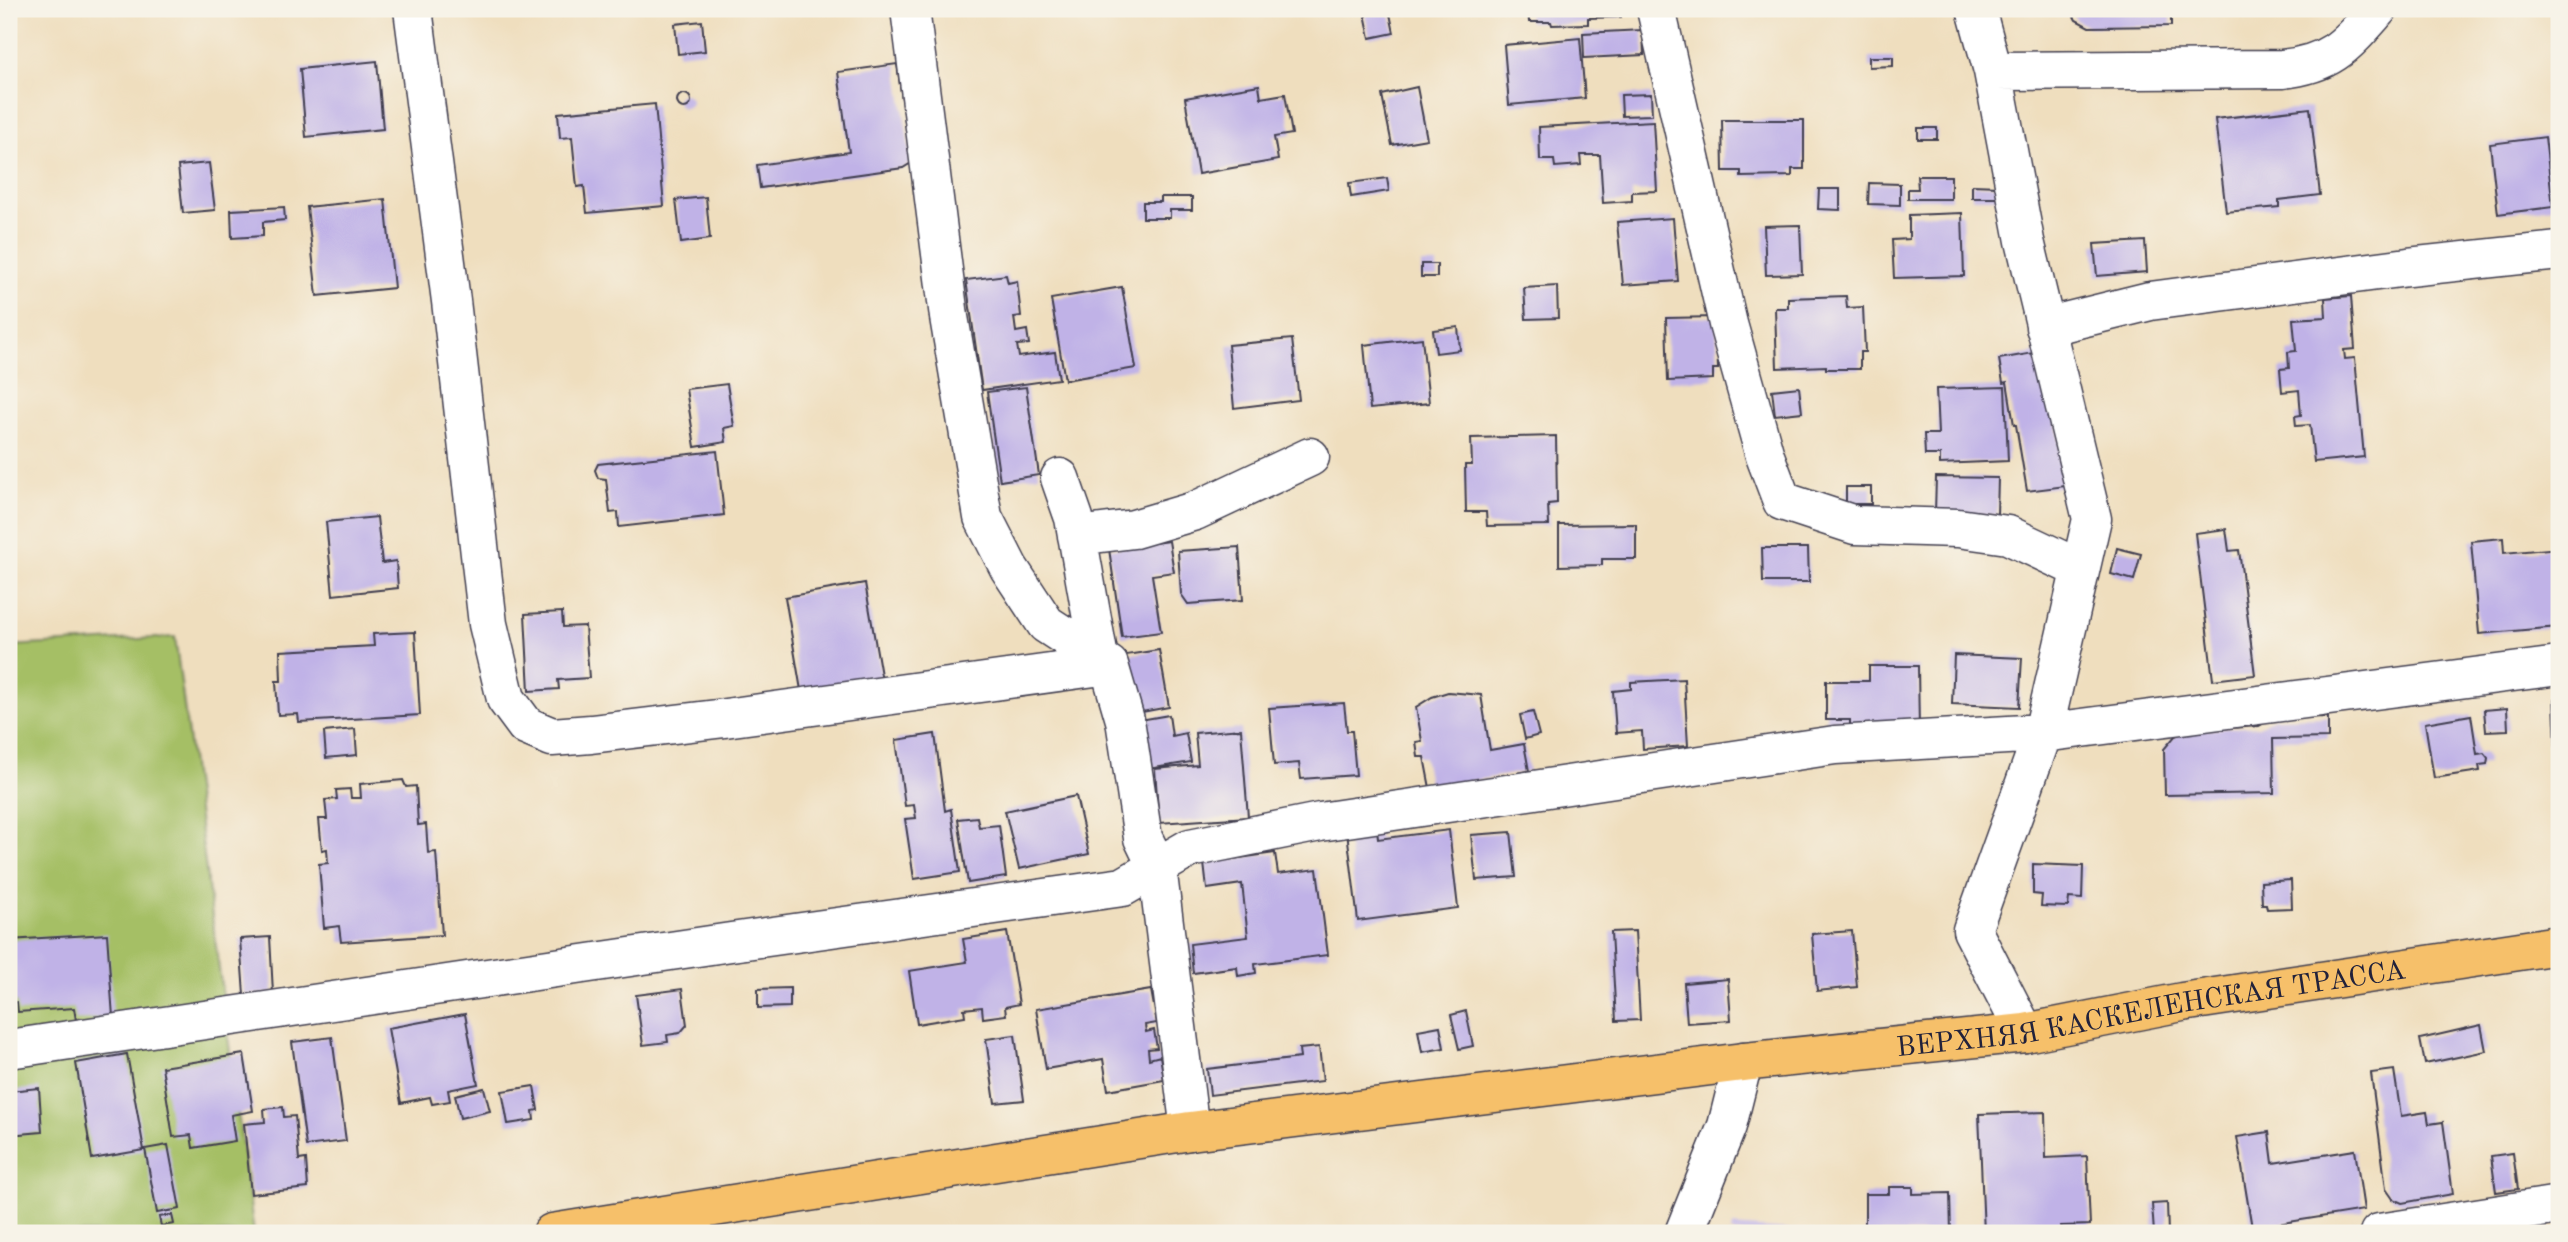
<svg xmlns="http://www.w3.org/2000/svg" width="2568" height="1242" font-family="'Old Standard TT',serif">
	<rect width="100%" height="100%" fill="#f7f3e8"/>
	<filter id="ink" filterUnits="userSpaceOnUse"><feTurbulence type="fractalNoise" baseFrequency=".0143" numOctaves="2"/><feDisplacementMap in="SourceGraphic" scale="14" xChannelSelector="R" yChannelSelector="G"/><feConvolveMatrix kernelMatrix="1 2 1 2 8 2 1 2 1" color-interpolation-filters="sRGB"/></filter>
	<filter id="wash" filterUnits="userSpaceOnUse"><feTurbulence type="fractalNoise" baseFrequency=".00686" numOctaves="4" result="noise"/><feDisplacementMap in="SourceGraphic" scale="28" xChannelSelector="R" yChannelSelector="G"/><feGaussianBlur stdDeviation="1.57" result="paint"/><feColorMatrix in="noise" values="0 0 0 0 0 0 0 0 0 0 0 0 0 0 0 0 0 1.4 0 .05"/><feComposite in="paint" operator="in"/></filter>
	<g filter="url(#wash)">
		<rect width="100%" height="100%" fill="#efdebe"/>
		<path fill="#a5bf65" stroke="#647050" stroke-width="2" d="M175 637 254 1233H9V646Z"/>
		<g id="blocks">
			<path fill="#c0b2e7" d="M1364 9H1389L1394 33 1370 38Z
				M1528 9H1621V17L1588 18V24L1552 25 1551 22H1529Z
				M2070 9H2171V26L2089 27 2076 20Z
				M702 21 705 51 678 54 675 24Z
				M1643 30 1644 55 1584 58 1583 33Z
				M1580 38 1585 98 1509 105 1504 45Z
				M1869 57H1893V66L1869 67Z
				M377 61 383 129 306 137 300 69Z
				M897 64 911 163 903 168 760 188 757 165 849 152 838 72Z
				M1259 85 1261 98 1285 94 1292 134 1274 137 1278 160 1198 174 1185 98Z
				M1417 87 1427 139 1392 145 1382 95Z
				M677 101a7 7 0 1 1 14 0a7 7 0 1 1-14 0Z
				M1651 94 1652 115 1622 116 1621 95Z
				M655 104 664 206 587 213 584 186 577 187 572 137 560 138 558 113Z
				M2310 108 2320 195 2279 200V207L2226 212 2215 119Z
				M1722 120H1804V169H1792V176L1741 177V171H1723Z
				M1653 121 1657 191 1632 192V201L1603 203 1600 155H1580L1581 165 1555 167 1554 160H1540L1539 127Z
				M1918 128H1937V139H1918Z
				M2545 137 2553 207 2498 214 2490 144Z
				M209 163 215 210 183 213 178 166Z
				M1917 176H1951V199H1908V189H1918Z
				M1387 178 1389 191 1351 197 1349 183Z
				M2559 179V221H2557L2554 180Z
				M1869 183 1900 184V205L1868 204Z
				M1972 185 1998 186V198H1972Z
				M1819 189H1840V210L1818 209Z
				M706 197 710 239 681 243 676 200Z
				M1161 197H1192V210H1170V218H1143V202H1161Z
				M385 199 394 288 317 296 307 207Z
				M284 207 285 220 263 222V236L232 238 231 210Z
				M1962 213 1964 276 1894 278 1892 240 1909 239V215Z
				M1673 218 1678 281 1623 285 1617 222Z
				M1800 225 1802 274 1766 275 1764 226Z
				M2145 241 2147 272 2097 276 2094 244Z
				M1421 264H1437V277H1421Z
				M1006 275 1008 283 1017 281 1021 316 1014 317 1016 332 1027 330 1029 344 1017 345 1019 357 1055 352 1059 379 982 390 966 280Z
				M1557 286 1558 318 1526 319 1524 288Z
				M1122 287 1136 368 1065 380 1051 299Z
				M1846 296 1847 308 1863 307 1865 352H1860V369H1826V366L1777 368 1775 308H1788V298Z
				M2351 296 2355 349 2344 350 2345 359 2355 358 2364 457 2314 462 2310 425 2296 426 2295 416 2301 415 2299 390 2282 392 2280 369 2289 368 2288 352 2296 351 2293 319 2326 317 2325 298Z
				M1716 317 1718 369H1713V379L1668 381 1666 318Z
				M1458 327 1460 350 1436 353 1433 330Z
				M1422 338 1429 403 1370 409 1364 345Z
				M1292 339 1299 400 1234 408 1228 345Z
				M2045 351 2066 486 2027 491 2016 425H2014L2007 382 2003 383 1999 359Z
				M727 384 734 426 724 428 726 442 695 447 686 389Z
				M1026 387 1039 475 1000 481 987 392Z
				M1799 387 1802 412 1775 415 1772 390Z
				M2005 387 2008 461 1940 464V455H1925L1924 434H1938L1936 389Z
				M1556 436 1557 503 1548 504 1549 525 1487 526 1486 512H1466L1465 465H1472L1471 438Z
				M717 451 724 515 619 527 618 512 610 513 606 479 598 478 595 470 598 464Z
				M1936 477 1998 478 1997 515 1935 513Z
				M1846 487H1871V504H1846Z
				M377 517 382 563 396 561 398 588 333 595 326 522Z
				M1636 524V559H1602V565L1559 566V525Z
				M2226 529 2229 551 2239 550 2255 675 2213 680 2195 533Z
				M2503 538 2504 553 2559 548V627L2479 634 2471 541Z
				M1169 541 1174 572 1152 575 1161 632 1122 637 1109 549Z
				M1239 547 1243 600 1188 604 1181 594 1178 551Z
				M1762 548H1808L1809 582H1763Z
				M2117 548 2141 554 2134 580 2111 574Z
				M865 583 882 681 802 696 785 597Z
				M562 612 563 627 585 626 589 678 558 680 559 689 529 691 525 614Z
				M415 632 420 715 299 722 298 714 278 715 276 681H281L280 651 374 646 373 634Z
				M1159 650 1169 707 1136 713 1126 655Z
				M1954 655 2022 658 2019 707 1952 704Z
				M1869 666H1918L1919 731 1850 732V720H1826V681H1869Z
				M1684 679 1688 746 1643 749 1642 731 1616 733 1613 691 1631 689V682Z
				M1448 692 1481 695 1490 750 1524 744 1529 771 1430 788 1424 757H1418L1416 742 1422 741 1416 707 1432 697Z
				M2554 699H2559V752H2556Z
				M1344 703 1347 731H1352L1356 775 1301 779 1299 763 1274 765 1269 708Z
				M2507 708 2508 730 2486 731 2484 710Z
				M1533 712 1539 735 1525 739 1520 715Z
				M1169 715 1172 736 1186 733 1191 762 1148 769 1140 720Z
				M2471 715 2477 754 2484 753 2488 758 2487 764 2479 765 2480 771 2434 778 2425 723Z
				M2328 717V738L2273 739 2274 793 2165 795 2164 749 2175 736 2187 731 2259 726 2273 718Z
				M355 729 357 755 326 758 324 732Z
				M1241 729 1248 817 1159 823 1155 769 1198 765 1195 733Z
				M935 734 945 811 951 809 960 872 914 879 905 819 916 818 914 805 905 806 896 740Z
				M403 780 406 787 416 786 418 825 426 824 428 853 436 852 442 935 341 942 339 926 324 928 319 864 328 863 327 849 322 850 319 819H327L325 800 337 799 336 790 350 789 351 798H361L360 784Z
				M1076 796 1089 854 1019 869 1005 811Z
				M977 817 979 827 999 825 1006 877 968 883 958 819Z
				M1377 828 1378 839 1449 830 1458 908 1358 921 1347 832Z
				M1511 832 1516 877 1476 880 1471 835Z
				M1275 853 1278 874 1317 869 1328 955 1255 964 1256 973 1238 976 1237 967 1193 973 1190 944 1248 937 1242 884 1207 889 1204 863Z
				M2033 864 2083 866 2082 899 2069 898 2068 907 2041 906 2042 895 2033 894Z
				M2291 880 2292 908 2267 909 2266 904H2262L2261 882Z
				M1635 931 1640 1020 1616 1021 1611 932Z
				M1852 931 1857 987 1817 991 1812 934Z
				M1007 932 1019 1004 1005 1007 1006 1015 983 1018 982 1007 964 1009 965 1016 917 1024 909 971 967 962 963 939Z
				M107 934 113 1017 76 1020 74 1008 18 1012 17 1002 9 1003V940Z
				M270 937 273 993 244 995 240 939Z
				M1728 979 1731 1020 1687 1023 1684 983Z
				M790 988V1007L758 1008V989Z
				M682 989 687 1025 680 1033 667 1035 668 1042 643 1045 636 995Z
				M1151 990 1157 1023 1145 1025 1146 1032 1154 1030 1157 1048 1148 1049 1149 1059 1160 1056 1164 1080 1108 1090 1103 1059 1046 1069 1036 1009Z
				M1466 1011 1473 1046 1459 1049 1451 1015Z
				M465 1014 478 1084 448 1090 450 1101 432 1104 430 1097 401 1103 388 1028Z
				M2481 1025 2486 1051 2425 1064 2420 1039Z
				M1440 1026 1444 1048 1422 1052 1418 1030Z
				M1015 1035 1024 1100 995 1103 986 1039Z
				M332 1037 346 1141 306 1146 292 1042Z
				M1319 1047 1323 1081 1210 1095 1207 1069 1300 1058 1299 1049Z
				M127 1054 144 1150 92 1159 76 1063Z
				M244 1054 253 1111 231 1115 235 1141 193 1148 191 1135 173 1137 162 1067Z
				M2394 1070 2401 1116 2427 1112 2429 1124 2443 1122 2453 1194 2402 1203 2393 1199 2386 1189 2371 1073Z
				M534 1086 538 1110 533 1111 534 1120 508 1124 502 1091Z
				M39 1088 42 1132 9 1135V1091Z
				M484 1088 490 1111 460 1118 455 1095Z
				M283 1107 284 1117 295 1116 299 1160 306 1159 308 1188 251 1194 244 1124 265 1122 264 1109Z
				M2045 1112 2046 1158 2087 1156 2090 1225 2061 1226 2062 1233H1984L1979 1114Z
				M2269 1132 2273 1163 2355 1150 2364 1210 2252 1228 2237 1137Z
				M168 1145 180 1209 157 1213 145 1149Z
				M2513 1153 2518 1189 2496 1192 2491 1156Z
				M1889 1187H1913V1194L1950 1193 1951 1233H1865V1194H1889Z
				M2167 1203 2168 1233H2154L2152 1204Z
				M172 1215 174 1224 161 1226 159 1217Z
				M1732 1226 1801 1231V1233H1731Z"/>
		</g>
	</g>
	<g filter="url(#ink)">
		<use href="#blocks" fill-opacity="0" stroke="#413e4f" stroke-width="2"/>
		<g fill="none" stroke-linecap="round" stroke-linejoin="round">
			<defs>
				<path id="minor" d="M413 9 451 301 488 624 506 699 526 726 552 737 591 734 725 718 1109 665
					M910 9 949 317 983 517 1009 568 1046 624 1109 665 1125 720 1143 838 1157 867 1190 1131
					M1656 9 1728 324 1765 456 1782 501 1855 525 1958 528 2008 535 2080 569
					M1976 9 1993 71 2025 241 2092 519 2043 733 1972 930 2025 1033
					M1993 71 2282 69C2332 64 2346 45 2378 9
					M2045 327 2150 301 2408 267 2559 251
					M1060 478 1074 518 1099 658
					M1077 536 1134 529 1195 511 1310 457
					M9 1049 731 942 1123 887 1190 848 1320 822 1835 745 2043 733 2559 666
					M1684 1233 1727 1126 1743 1062
					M2379 1233 2559 1205"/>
				<g id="major">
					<path id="s1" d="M552 1233 1190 1131 1743 1062 2025 1033 2182 1002 2559 945"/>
				</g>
			</defs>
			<use href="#minor" stroke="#413e4f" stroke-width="41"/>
			<use href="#major" stroke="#413e4f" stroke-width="41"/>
			<use href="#minor" stroke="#fff" stroke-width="38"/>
			<use href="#major" stroke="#f6c06b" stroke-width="38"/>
		</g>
	</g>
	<g text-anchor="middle" stroke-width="5" stroke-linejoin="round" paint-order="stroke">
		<g font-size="28" fill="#22223b" stroke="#f7f3e8">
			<text dy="10" stroke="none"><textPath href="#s1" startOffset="1615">ВЕРХНЯЯ КАСКЕЛЕНСКАЯ ТРАССА</textPath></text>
		</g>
	</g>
	<rect width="2568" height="1242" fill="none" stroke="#f7f3e8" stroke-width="35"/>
</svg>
